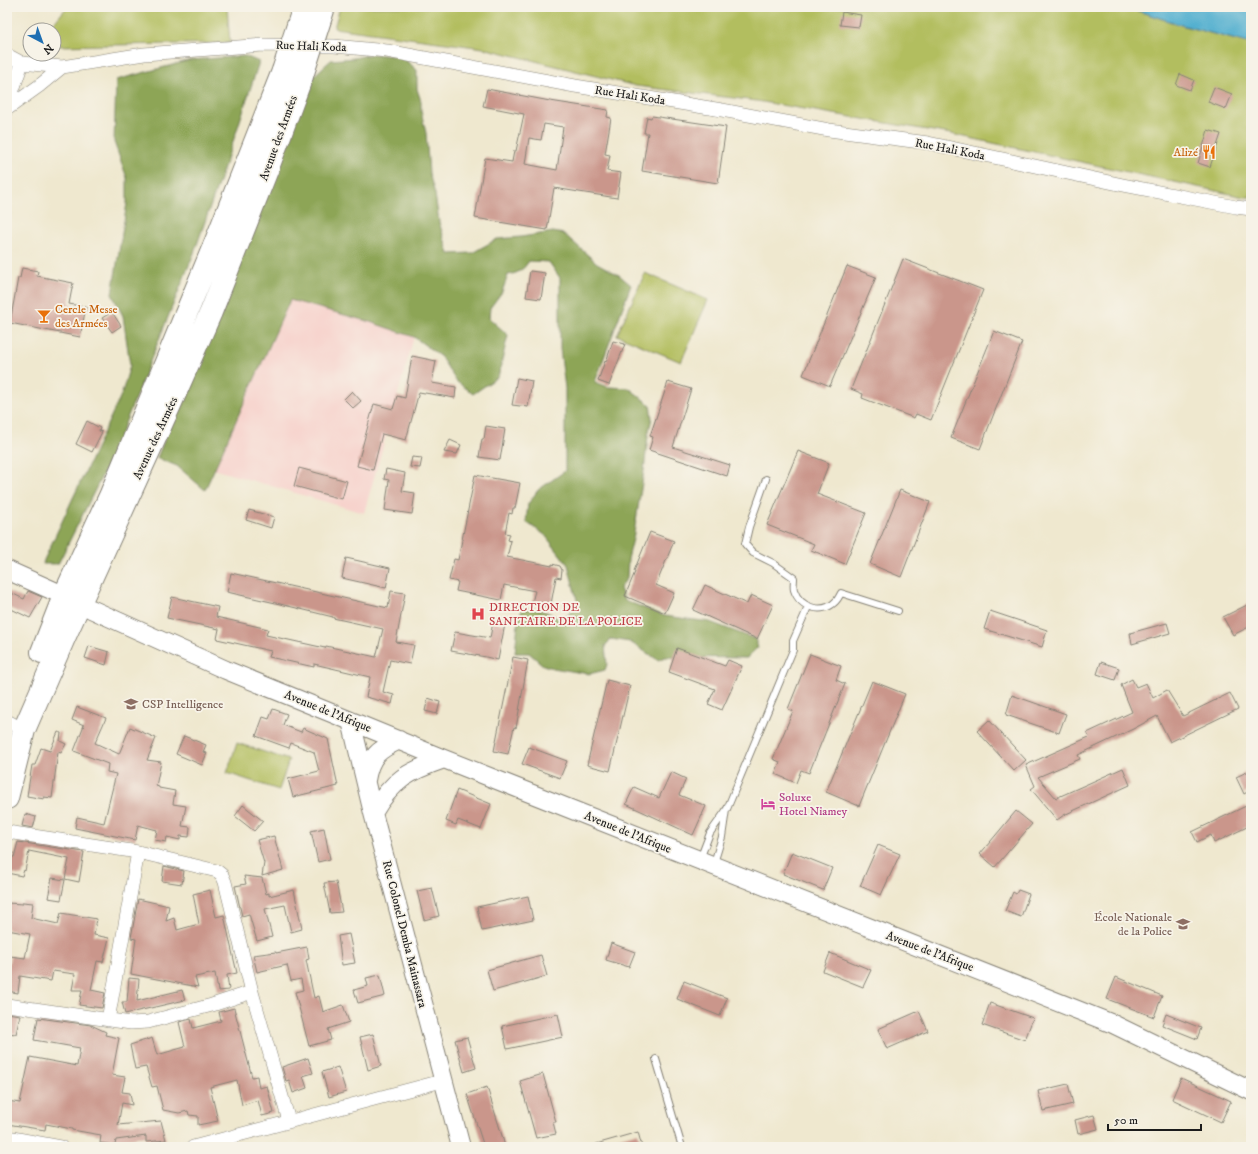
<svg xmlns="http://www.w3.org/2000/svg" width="1258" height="1154" font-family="'IM FELL DW Pica',serif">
	<rect width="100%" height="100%" fill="#f7f3e8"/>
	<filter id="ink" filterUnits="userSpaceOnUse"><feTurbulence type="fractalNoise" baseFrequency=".025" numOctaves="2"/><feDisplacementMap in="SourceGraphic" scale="8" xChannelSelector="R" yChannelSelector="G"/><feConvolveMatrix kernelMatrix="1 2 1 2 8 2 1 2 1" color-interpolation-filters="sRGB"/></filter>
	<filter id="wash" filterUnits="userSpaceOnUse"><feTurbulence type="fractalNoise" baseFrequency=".012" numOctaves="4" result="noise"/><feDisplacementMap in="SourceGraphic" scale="16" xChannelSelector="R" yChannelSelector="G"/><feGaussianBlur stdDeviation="0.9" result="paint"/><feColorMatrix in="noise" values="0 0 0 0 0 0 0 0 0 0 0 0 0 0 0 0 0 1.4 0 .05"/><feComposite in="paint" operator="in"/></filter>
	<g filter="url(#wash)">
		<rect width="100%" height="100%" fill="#efe8cf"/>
		<path fill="#f7d0ca" d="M290 300 370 322 414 337 364 513 213 469Z"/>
		<path fill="#b2be5f" stroke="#676d3e" d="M67 7H227L230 43 54 46V30H48Z
			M340 7H1126L1181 25 1251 44V197H1244L951 134 757 101 636 86 483 48 334 28Z
			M645 273 708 300 681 362 617 335Z
			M237 743 289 760 279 790 227 773Z"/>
		<path fill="#8da556" stroke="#546039" d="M372 54 402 57 417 70V89L421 101V111L426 133 429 173 435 194 439 222 449 254 472 253 497 239 521 237 553 232 564 234 597 263 619 275 631 285 595 382 608 387 629 388 650 405 652 418 648 435 644 471 633 539 628 559 627 578 620 588 624 600 665 616 710 622 755 639 758 647 747 658 665 657 658 660 630 642 611 639 605 646 607 664 605 670 589 674 553 668 543 665 529 653H515L518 622 522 610C532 608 541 609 551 614 555 617 558 619 562 621L578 604 568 565 545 535 526 522 528 504 538 490 565 471V388L560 349V278L549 262 529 261C523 270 519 273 508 275L502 292 490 308 489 318 508 335 498 377 473 394 456 381 441 357 414 337 370 322 290 300 205 490 177 466 157 458 308 81 331 60 354 58Z
			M245 56 259 62 236 133 194 253 111 458 58 564H43L44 560 122 393 130 365 123 316 112 294 127 203V178L114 142 116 80 191 60Z"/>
		<path fill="#51afcf" stroke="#366676" d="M1126 7H1251V44L1181 25Z"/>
		<g id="blocks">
			<path fill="#ca968b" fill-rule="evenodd" d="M842 12 861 15 859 27 840 25Z
				M1180 74 1194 80 1190 90 1176 85Z
				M1214 87 1232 94 1226 109 1208 102Z
				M487 89 550 101 608 110 607 117 611 118 605 154 610 155 607 171 621 173 617 198 554 188 547 230 475 218 485 158 512 162 514 151H516L524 114 483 106ZM544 124 563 127 557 170 525 164 529 138 541 140Z
				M652 116 726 127 718 183 642 171 648 133H644L647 117 651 118Z
				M1208 130 1221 134 1210 167 1198 163Z
				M903 259 983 290 931 420 916 414 914 418 862 398 863 394 851 389Z
				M847 266 876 277 830 386 803 375Z
				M22 268 38 271 37 276 73 283 69 304 86 307 80 337 10 323 18 278H20Z
				M530 271 545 273 541 299 526 297Z
				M112 312 121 326 112 332 102 318Z
				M994 331 1022 342 980 449 951 438Z
				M613 341 625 344 609 385 598 381 605 361 606 362Z
				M412 356 436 361 432 383 456 387 455 398 419 392 406 440 382 434 373 470 357 466 374 404 393 409 397 396 405 398Z
				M517 378 532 381 528 407 512 405Z
				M668 382 691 389 673 447 730 465 727 476 649 450 653 437 650 436Z
				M352 391 361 401 353 408 344 399Z
				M87 421 100 428 99 431 102 432 92 452 76 444Z
				M486 426 505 429 500 460 479 457 482 439H484Z
				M450 440 461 445 457 454 444 452Z
				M798 451 829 463 817 494 866 513 845 564 811 550 814 544 767 525Z
				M412 457 422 458 420 468 410 467Z
				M299 468 347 481 342 499 294 486Z
				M386 469 405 473 402 491 415 493 412 514 385 510 389 480 384 479Z
				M475 475 520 483 515 508H513L512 514 509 513 505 533 510 534 508 540 511 541 507 557 552 566V564L560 566 562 570 561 578 556 577 551 604 546 605 532 602 535 591 504 585 501 600 456 591 458 582 449 580 454 559 458 560Z
				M900 490 930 502 901 577 870 564Z
				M249 510 274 517 271 528 246 520Z
				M650 532 674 541 656 585 674 593 665 613 625 596 635 572 634 571Z
				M346 558 390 568 386 588 342 578Z
				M231 573 388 608 391 591 405 593 396 642 414 645 410 664 390 660 383 692 394 695 392 704 366 697 370 677 314 664V667L269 657 271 651 217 639 219 629 167 618 172 597 218 607 216 617 268 629 266 635 325 648 326 646 376 657 383 629 333 618V617L280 604 227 592Z
				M705 585 747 604 751 595 773 605 757 639 693 610Z
				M7 591 24 599 28 591 42 597 30 618 7 607Z
				M1251 603V626L1233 635 1223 617Z
				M990 611 1047 630 1042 647 984 629Z
				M493 622 505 624 498 660 486 657 451 651 455 632 490 638Z
				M1167 623 1170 633 1132 644 1130 633Z
				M89 646 109 652 106 665 85 658Z
				M677 648 725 666 728 660 742 666 722 710 708 704 715 689 669 672Z
				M810 654 841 666 836 680 845 684 809 773 801 770 796 783 775 774 780 762 773 759 793 711 788 709Z
				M513 657 528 660 516 728 514 727 508 754 494 751Z
				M1101 662 1119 668 1115 680 1097 674Z
				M1132 679 1136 687 1146 683 1153 698 1167 690 1183 716 1230 693 1238 709 1170 742 1157 716 1133 729 1078 755 1080 759 1038 777 1056 798 1123 768 1130 785 1064 815 1057 820 1031 789 1035 786 1026 765 1089 737 1087 733 1132 712 1121 685Z
				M607 680 630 686 610 771 587 765Z
				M872 681 905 694 859 806 826 792Z
				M1012 695 1066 714 1059 733 1006 715Z
				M428 698 440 702 437 714 425 711Z
				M77 707 106 718 95 743 119 754 130 727 156 738 147 760 161 762 156 786 159 787V788L175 791 173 804 186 806 182 826 190 827 189 837 180 836V840L167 837 166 842 155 840 157 830 138 825 135 840 75 828 77 817 104 823 116 774 107 772 108 764 74 751 84 725 72 720Z
				M273 709 287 714 283 725 301 732 303 728 328 739 338 786 293 797 288 779 319 771 314 752 291 743 289 748 256 736 263 717 269 719Z
				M989 720 1026 760 1014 771 977 731Z
				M58 732 61 733 60 741 66 744 61 753 58 752 52 798 44 797V799L27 796 32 765H35L41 748 50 751Z
				M184 736 206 745 203 752 207 753 202 765 176 754Z
				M529 747 567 761 560 778 522 764Z
				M1251 770V790L1244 794 1236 777Z
				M671 772 686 779 679 795 706 806 693 835 626 804 634 787 659 798Z
				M457 790 491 804 481 829 458 820 456 825 446 821Z
				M243 805 263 821 254 831 235 816Z
				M1246 806 1251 817V825L1214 843 1211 835 1197 842 1192 832Z
				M1016 811 1032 824 995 867 980 854Z
				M25 814 36 817 33 828 22 826Z
				M324 828 330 859 318 862 311 831Z
				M274 836 283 870 262 876 264 863 257 840Z
				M18 842 84 852 79 882 65 879 69 859 29 851 25 871 24 870 22 876 7 873 10 857H14Z
				M878 845 900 854 881 895 860 886Z
				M792 852 832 868 823 890 783 874Z
				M164 866 184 871 182 884 162 881Z
				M244 876 262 878 266 894 269 893V896L294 890 302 929 291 932 285 905 265 909 272 937 257 941 249 914 242 916 235 886 246 884Z
				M52 878 65 880 61 900 48 898Z
				M336 882 342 912 330 913 324 883Z
				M432 888 439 916 424 920 417 891Z
				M210 890 216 917 224 915 234 960 237 973 227 975 229 990 218 991 215 973 195 977 198 987 131 974 136 939 131 938 138 899 169 906 166 921 174 918 177 930 199 924 193 894Z
				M1018 890 1029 894 1021 917 1005 911 1013 892 1016 894Z
				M528 896 533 920 482 931 477 907Z
				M23 902 33 903 31 918 58 924 61 913 97 919 94 935 109 938 103 962 97 961 91 990 105 993 102 1008 79 1005 82 990H72L75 974 53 971 51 981 20 976 18 993 7 991V974L10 956 25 958 30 934 7 930V903L23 904Z
				M349 934 355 963 342 965 338 936Z
				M611 943 635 952 629 967 606 960Z
				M307 947 309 959 306 960 314 998 319 996 323 1012 343 1005 349 1022 328 1029 331 1040 309 1046 295 992 303 990 301 979 291 981 287 965 257 972 253 955 276 952V953Z
				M830 953 871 970 863 987 823 971Z
				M541 955 547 976 493 991 487 970Z
				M380 975 385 996 358 1003 354 990 368 986 366 978Z
				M1116 977 1162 996 1154 1017 1107 999Z
				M129 978 139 979 137 1001 182 990 185 1000 125 1014 122 1002H127Z
				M684 981 727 998 720 1016 677 999Z
				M990 1003 1033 1018 1025 1040 982 1025Z
				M234 1008 252 1077 257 1076 259 1088 267 1086 274 1113 262 1116 258 1100 242 1105 237 1080 210 1087 218 1121 198 1125V1116L189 1115 188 1111 179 1113 163 1110 157 1086 152 1087 146 1067 135 1069 130 1045 152 1038 157 1055 185 1047 179 1022 191 1019 193 1028 221 1021 219 1012Z
				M919 1011 928 1031 887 1049 878 1029Z
				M7 1013 20 1015 16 1034 7 1033Z
				M558 1014 563 1037 507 1049 502 1026Z
				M1166 1014 1201 1028 1197 1039 1162 1025Z
				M38 1018 91 1025 106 1032 105 1035 119 1038 112 1075 125 1077 122 1092 130 1093 132 1105 122 1103 118 1125 161 1121 166 1140 146 1142V1136L116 1140 115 1145 100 1143 101 1135 72 1130V1129L46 1124 45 1130 7 1124V1101L20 1103 30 1057 77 1066 80 1048 34 1040Z
				M373 1034 381 1066 368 1070 360 1037Z
				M467 1037 476 1068 464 1072 455 1040Z
				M308 1058 313 1073 303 1076 307 1088 293 1093 289 1080 286 1081 282 1067Z
				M338 1067 346 1092 329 1097 322 1072Z
				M543 1074 556 1122H553L556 1134 536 1138 520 1081Z
				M1181 1078 1231 1101 1221 1122 1172 1099Z
				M1068 1084 1073 1104 1043 1111 1038 1091Z
				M487 1087 503 1139 505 1147H484L467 1094Z
				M1094 1115 1098 1129 1078 1134 1075 1120Z
				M638 1132 642 1147H597L596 1144Z"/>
		</g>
	</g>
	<g filter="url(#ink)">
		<use href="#blocks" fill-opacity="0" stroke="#868276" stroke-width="1"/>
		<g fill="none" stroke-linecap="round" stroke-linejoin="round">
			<defs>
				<path id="lane" d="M766 479 749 527 745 544 753 553 773 563 794 578C794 582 793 587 794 590 800 608 823 615 836 601 838 599 840 595 841 593L898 611
					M700 859 710 833 727 809 793 650V641L808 607
					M714 863 722 837 726 810
					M656 1059 682 1147"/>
				<path id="street" d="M7 55 22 63 62 67 144 54 263 45 334 46 387 51 575 86 722 110 829 130 928 143 1123 185 1236 207 1251 209
					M7 108 22 63
					M7 109 39 86 62 67
					M7 721 24 730
					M7 832 138 852 217 871 222 875 225 882 252 992 289 1121
					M7 1005 131 1023 148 1022 212 1005 252 992
					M108 1020 138 852
					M7 1137 61 1147
					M193 1147 442 1081"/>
				<path id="secondary" d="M7 570 54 591 91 609 226 670 444 759 1113 1024 1251 1091
					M351 721 373 813 461 1147
					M366 780C370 756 378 750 399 740
					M373 813C392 780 409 771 444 759"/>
				<path id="highway" d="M42 652 64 596 111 494 162 372 216 241 283 71
					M7 798 24 730 64 638 170 405 211 312 269 165 302 76"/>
			</defs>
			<use href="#lane" stroke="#868276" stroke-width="8"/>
			<use href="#street" stroke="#868276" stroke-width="14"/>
			<use href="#secondary" stroke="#868276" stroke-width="20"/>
			<use href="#highway" stroke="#868276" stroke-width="24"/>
			<use href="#lane" stroke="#fff" stroke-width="6"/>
			<use href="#street" stroke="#fff" stroke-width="13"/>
			<use href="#secondary" stroke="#fff" stroke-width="18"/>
			<use href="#highway" stroke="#fff" stroke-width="22"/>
			<defs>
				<path id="highway-bridge" d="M283 71 304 7
					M302 76 324 7"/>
			</defs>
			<use href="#highway-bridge" stroke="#868276" stroke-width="24" stroke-linecap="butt"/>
			<use href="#highway-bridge" stroke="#fff" stroke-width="22"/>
		</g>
	</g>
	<defs>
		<symbol id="restaurant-bare" viewBox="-9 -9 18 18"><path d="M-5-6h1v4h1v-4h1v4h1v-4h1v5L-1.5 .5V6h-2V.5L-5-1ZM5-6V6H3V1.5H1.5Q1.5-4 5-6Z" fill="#e8710a" stroke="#f7f3e8" stroke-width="2.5" paint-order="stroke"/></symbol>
		<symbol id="bar-bare" viewBox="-9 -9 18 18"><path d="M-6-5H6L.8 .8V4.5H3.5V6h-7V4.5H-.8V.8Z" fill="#e8710a" stroke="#f7f3e8" stroke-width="2.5" paint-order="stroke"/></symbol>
		<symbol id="hospital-bare" viewBox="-9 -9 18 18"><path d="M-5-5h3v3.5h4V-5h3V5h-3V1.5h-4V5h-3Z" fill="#e0444e" stroke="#f7f3e8" stroke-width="2.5" paint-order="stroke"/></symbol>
		<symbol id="school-bare" viewBox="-9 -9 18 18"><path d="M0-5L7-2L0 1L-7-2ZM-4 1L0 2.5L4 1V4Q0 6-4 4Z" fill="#8d6e63" stroke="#f7f3e8" stroke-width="2.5" paint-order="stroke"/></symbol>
		<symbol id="hotel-bare" viewBox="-9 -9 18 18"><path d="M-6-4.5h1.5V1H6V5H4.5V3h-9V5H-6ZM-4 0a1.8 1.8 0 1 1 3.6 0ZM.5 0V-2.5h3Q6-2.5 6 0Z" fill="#d1479c" stroke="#f7f3e8" stroke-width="2.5" paint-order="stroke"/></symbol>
		<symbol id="university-bare" viewBox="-9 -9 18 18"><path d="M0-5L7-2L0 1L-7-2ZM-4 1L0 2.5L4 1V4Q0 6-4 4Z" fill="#8d6e63" stroke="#f7f3e8" stroke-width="2.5" paint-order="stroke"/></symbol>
	</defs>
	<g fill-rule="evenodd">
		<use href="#restaurant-bare" x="1199" y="142" width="20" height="20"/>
		<use href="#bar-bare" x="34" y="306" width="20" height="20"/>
		<use href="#hospital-bare" x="468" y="604" width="20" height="20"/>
		<use href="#school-bare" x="121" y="694" width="20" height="20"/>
		<use href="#hotel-bare" x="758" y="794" width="20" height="20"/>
		<use href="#university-bare" x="1173" y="914" width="20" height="20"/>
	</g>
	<g text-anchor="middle" stroke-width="3.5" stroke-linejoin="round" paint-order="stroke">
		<g font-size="12" fill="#1c1c1c" stroke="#f7f3e8">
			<text transform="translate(311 46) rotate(2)" y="4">Rue Hali Koda</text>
			<text transform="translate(630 95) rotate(9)" y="4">Rue Hali Koda</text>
			<text transform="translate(278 138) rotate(-70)" y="4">Avenue des Armées</text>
			<text transform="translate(950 149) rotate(11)" y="4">Rue Hali Koda</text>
			<text transform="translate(155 438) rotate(-65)" y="4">Avenue des Armées</text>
			<text transform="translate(328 711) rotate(22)" y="4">Avenue de l'Afrique</text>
			<text transform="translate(628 832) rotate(22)" y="4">Avenue de l'Afrique</text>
			<text transform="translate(405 934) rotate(76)" y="4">Rue Colonel Demba Mainassara</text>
			<text transform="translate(930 951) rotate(21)" y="4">Avenue de l'Afrique</text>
		</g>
		<g font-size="12" fill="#c56008" stroke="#f7f3e8" text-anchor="end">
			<text x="1198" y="156">Alizé</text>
			<text x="55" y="313" text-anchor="start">Cercle Messe<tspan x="55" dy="14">des Armées</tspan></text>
		</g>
		<g font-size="12" fill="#be3a42" stroke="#f7f3e8" text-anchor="start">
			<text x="489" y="611">DIRECTION DE<tspan x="489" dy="14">SANITAIRE DE LA POLICE</tspan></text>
		</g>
		<g font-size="12" fill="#785e54" stroke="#f7f3e8" text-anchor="start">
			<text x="142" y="708">CSP Intelligence</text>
			<text x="1172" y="921" text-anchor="end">École Nationale<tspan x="1172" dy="14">de la Police</tspan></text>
		</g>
		<g font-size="12" fill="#b23c85" stroke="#f7f3e8" text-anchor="start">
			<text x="779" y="801">Soluxe<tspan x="779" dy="14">Hotel Niamey</tspan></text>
		</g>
	</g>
	<rect width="1258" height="1154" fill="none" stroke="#f7f3e8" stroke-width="24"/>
	<g transform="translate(42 42) rotate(139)"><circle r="19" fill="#f7f3e8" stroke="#9f9d96"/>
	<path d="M0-3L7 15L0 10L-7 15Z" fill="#1f6fb2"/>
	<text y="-6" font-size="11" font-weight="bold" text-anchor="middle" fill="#1c1c1c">N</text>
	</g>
	<path d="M1108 1124v6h93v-6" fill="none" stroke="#1c1c1c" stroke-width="2"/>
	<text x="1114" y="1124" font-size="12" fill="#1c1c1c" stroke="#f7f3e8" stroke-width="3" paint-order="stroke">50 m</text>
</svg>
